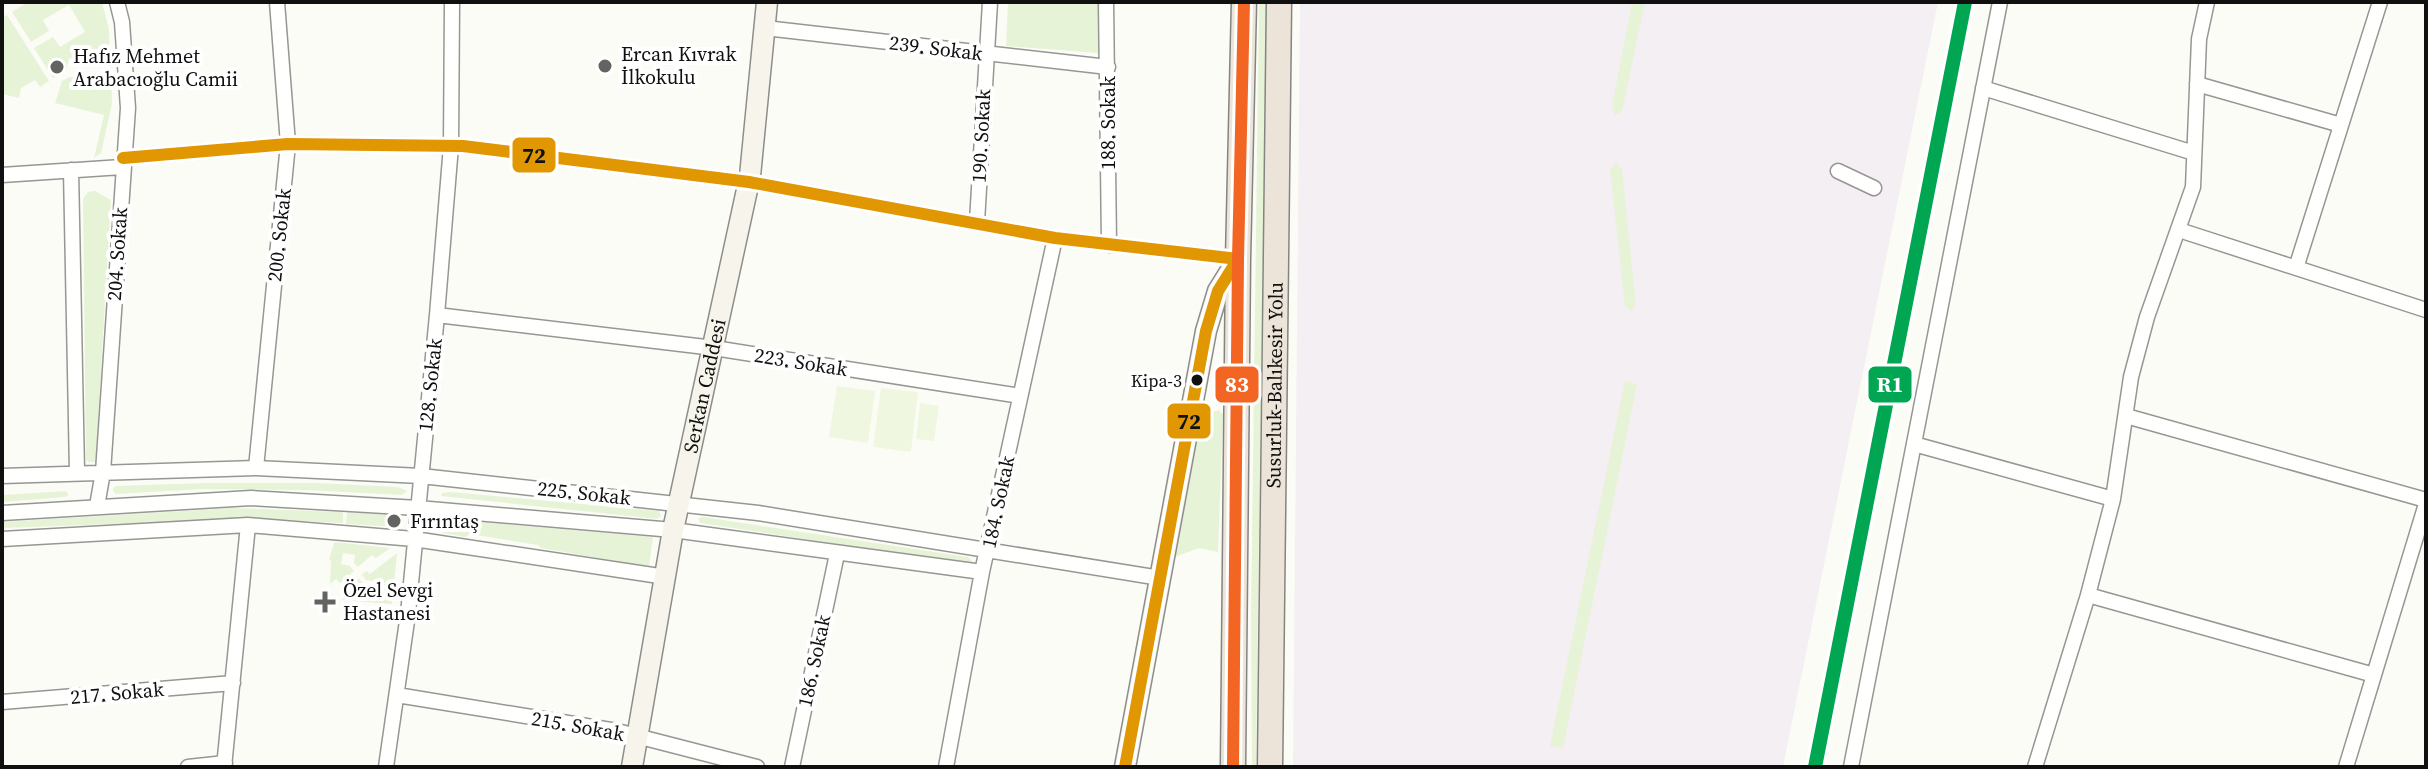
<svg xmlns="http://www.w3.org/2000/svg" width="2428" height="769" font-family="'Source Serif 4',serif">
	<rect width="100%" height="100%" fill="#fcfcf7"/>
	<path fill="#f4eff3" d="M1300 2H1938L1783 767H1293Z"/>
	<path fill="#e7f3d6" d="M28 2H102L109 29 110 63 69 58 66 71 53 78 34 48 53 37 60 47 85 32 69 5 43 20 49 31 31 42 12 12Z
		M1008 2H1098V53L1006 46Z
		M1259 2H1266L1256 767H1252L1251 615Z
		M1632 2H1645L1622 111 1615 115 1612 107Z
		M7 15 49 81 40 87 35 80 21 88 19 98 2 94V18Z
		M111 69 112 104 101 153 94 158 104 115 55 103 62 81 70 77 101 84 104 71Z
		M1616 163 1622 169 1636 305 1631 310 1625 306 1610 169Z
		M95 191 111 200 96 455 95 462H89L86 460 83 199 88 192Z
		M1625 381 1637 384 1563 748 1550 746Z
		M1219 410 1223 414 1218 552 1199 548 1175 557 1201 415Z
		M205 483H316L398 487 407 491 402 495 305 490 202 489 116 494 113 491V488L117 486Z
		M66 491 69 495 65 497 2 502V495Z
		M451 492 659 511 661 516 657 519 441 496 442 493Z
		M232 508 343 512V523L253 519 2 528V522Z
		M347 512 393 515 398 518 391 519 390 523 397 524 396 527 346 524Z
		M703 517 968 557 973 562 967 564 700 523 698 518Z
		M444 519 653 537 649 567 541 548 538 545 470 534 465 537 443 533 439 526Z
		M334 543 335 542 390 548 376 558 372 555 358 567 354 563 355 555 343 553 341 564 350 566 354 571 340 583 336 579 330 584 331 561 329 559Z
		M397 553 392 604 342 600 347 594 345 590 358 578 362 582 361 592 371 593 373 581 366 580 362 574 367 571 370 574Z"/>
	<path fill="#f0f7e0" d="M837 386 875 391 868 443 829 437Z
		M881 388 918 392 911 452 873 447Z
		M920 403 939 406 934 441 916 439Z"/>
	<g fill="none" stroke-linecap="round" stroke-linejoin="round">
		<defs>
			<path id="minor" d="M1106 2 1109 245
				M765 28 1108 67
				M2197 84 2341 125
				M1983 88 2194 153
				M123 158 288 144 463 146 749 182 1055 238 1238 259
				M71 170 77 472
				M1838 171 1874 188
				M2 175 122 167
				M977 222 990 2
				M2179 230 2426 310
				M2296 268 2380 2
				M437 315 714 348 1020 396
				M2126 416 2426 500
				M1914 444 2113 499
				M256 468 288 144 277 2
				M2 476 256 468 421 476 758 513 1160 578
				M97 506 103 472 128 108 122 22 117 2
				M2 513 251 498 418 508 673 530 982 572
				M2 539 248 525 414 539 666 577
				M2088 595 2374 675
				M397 695 617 731 757 767
				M2 702 233 683
				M188 767 225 763
				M224 767 248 525
				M386 767 408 614 437 315 451 146 452 2
				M792 767 837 554
				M946 767 982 572 1055 238
				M1851 767 2000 2
				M2035 767 2088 595 2113 499 2131 377 2147 317 2193 187 2199 39 2207 2
				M2346 767 2426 504"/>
			<g id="secondary">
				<path id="s1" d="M632 767 673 530 750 176 767 2"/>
				<path d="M1125 767 1206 331 1218 291 1238 259"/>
			</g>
			<g id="trunk">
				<path d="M1233 767 1238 259 1244 2"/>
				<path id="s2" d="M1270 767 1279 2"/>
			</g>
		</defs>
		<use href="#minor" stroke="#969694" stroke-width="17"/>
		<use href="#secondary" stroke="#8d8d8b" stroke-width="23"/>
		<use href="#trunk" stroke="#848481" stroke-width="27"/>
		<use href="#minor" stroke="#fffffe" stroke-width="14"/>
		<use href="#secondary" stroke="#f6f4eb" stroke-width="20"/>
		<use href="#trunk" stroke="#ece4d8" stroke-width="24"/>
		<defs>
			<path id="bus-1" d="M123 158 288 144 463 146 749 182 1055 238 1238 259 1218 291 1206 331 1125 767"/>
			<path id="bus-2" d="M1233 767 1238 259 1244 2"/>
		</defs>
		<use href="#bus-1" stroke="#fff" stroke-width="18"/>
		<use href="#bus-2" stroke="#fff" stroke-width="18"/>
		<use href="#bus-1" stroke="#e09702" stroke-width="12"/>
		<use href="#bus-2" stroke="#f26522" stroke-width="12"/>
		<defs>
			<path id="rail-1" d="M1815 767 1965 2"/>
		</defs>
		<use href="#rail-1" stroke="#fff" stroke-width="20"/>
		<use href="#rail-1" stroke="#00a651" stroke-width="14"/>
	</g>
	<g fill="#636361" stroke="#fff" stroke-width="3">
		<circle cx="605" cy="66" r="8"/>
		<circle cx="57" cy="67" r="8"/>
		<circle cx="394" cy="521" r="8"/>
		<path d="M321 590h8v8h8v8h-8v8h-8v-8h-8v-8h8z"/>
	</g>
	<circle fill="#101010" stroke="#fff" stroke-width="3" cx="1197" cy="380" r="7"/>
	<g text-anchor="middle" stroke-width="8" stroke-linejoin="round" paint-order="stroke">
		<g font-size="18" fill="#101010" stroke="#fff" text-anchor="end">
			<text x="1182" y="387">Kipa-3</text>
		</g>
		<g font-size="20" fill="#101010" stroke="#fff">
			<text transform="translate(936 48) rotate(7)" y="7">239. Sokak</text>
			<text transform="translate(1108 123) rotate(-90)" y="7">188. Sokak</text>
			<text transform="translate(981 136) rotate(-87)" y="7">190. Sokak</text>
			<text transform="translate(279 235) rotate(-84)" y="7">200. Sokak</text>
			<text transform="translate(117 254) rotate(-86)" y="7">204. Sokak</text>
			<text transform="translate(801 362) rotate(9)" y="7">223. Sokak</text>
			<text dy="7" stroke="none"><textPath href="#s2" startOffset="382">Susurluk-Balıkesir Yolu</textPath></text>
			<text transform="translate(430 385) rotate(-84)" y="7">128. Sokak</text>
			<text dy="7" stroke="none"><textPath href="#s1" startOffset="388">Serkan Caddesi</textPath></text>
			<text transform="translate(584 493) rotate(6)" y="7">225. Sokak</text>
			<text transform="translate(998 502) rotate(-78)" y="7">184. Sokak</text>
			<text transform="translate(814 661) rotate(-78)" y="7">186. Sokak</text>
			<text transform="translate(117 693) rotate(-5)" y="7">217. Sokak</text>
			<text transform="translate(578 726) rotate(10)" y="7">215. Sokak</text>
		</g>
		<g font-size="20" fill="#101010" stroke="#fff" text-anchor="start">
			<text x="621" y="61">Ercan Kıvrak<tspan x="621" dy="23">İlkokulu</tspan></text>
			<text x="73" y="63">Hafız Mehmet<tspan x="73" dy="23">Arabacıoğlu Camii</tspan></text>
			<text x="410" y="528">Fırıntaş</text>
			<text x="343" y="597">Özel Sevgi<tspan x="343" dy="23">Hastanesi</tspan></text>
		</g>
	</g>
	<g stroke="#fff" stroke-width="3">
		<rect x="511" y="136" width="46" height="38" rx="8" fill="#e09702"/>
		<rect x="1214" y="365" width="46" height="39" rx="8" fill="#f26522"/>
		<rect x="1867" y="365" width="46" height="39" rx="8" fill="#00a651"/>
		<rect x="1166" y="402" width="46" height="38" rx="8" fill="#e09702"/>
	</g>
	<g font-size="22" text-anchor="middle" font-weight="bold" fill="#fff">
		<text x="1237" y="392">83</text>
		<text x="1890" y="392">R1</text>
	</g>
	<g font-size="22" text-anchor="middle" font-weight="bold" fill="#111">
		<text x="534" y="163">72</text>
		<text x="1189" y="429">72</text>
	</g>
	<rect width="2428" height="769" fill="none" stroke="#101010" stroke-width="8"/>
</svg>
